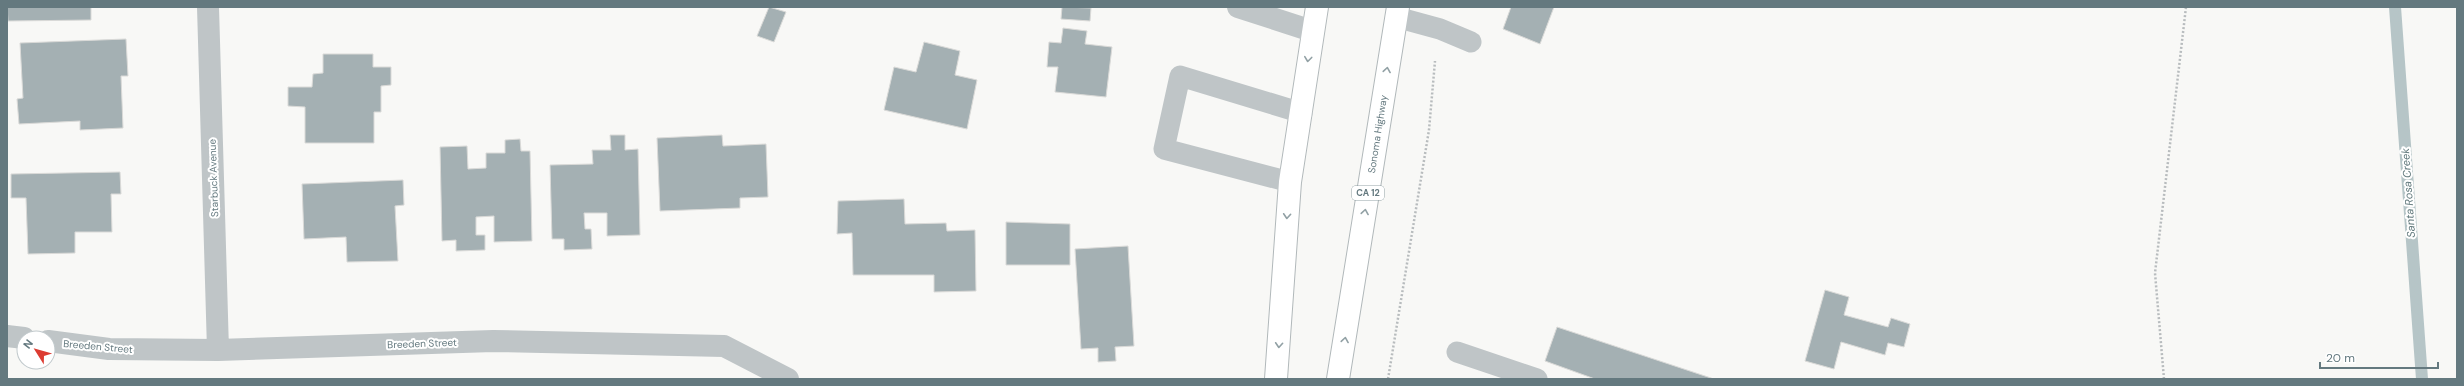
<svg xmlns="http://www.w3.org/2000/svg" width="2464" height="386" font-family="'DM Sans',sans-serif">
	<rect width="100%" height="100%" fill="#f8f8f6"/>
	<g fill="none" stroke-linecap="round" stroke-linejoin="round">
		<path stroke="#b6c5c7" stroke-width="12" d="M2395 7 2422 379"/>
	</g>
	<path fill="#a4b0b3" stroke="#dadad8" d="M7 7H91V20L8 21Z
		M769 7 786 12 774 42 757 36Z
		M1062 7 1091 8 1090 21 1061 19Z
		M1511 7H1554L1540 44 1503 29Z
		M1063 28 1087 31 1085 44 1112 47 1106 97 1055 92 1058 67H1047L1049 42 1061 43Z
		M126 39 128 76H121L123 128 80 130V121L19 124 17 99 23 98 20 43Z
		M924 42 960 51 955 75 977 80 967 129 884 110 894 67 916 72Z
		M323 54H373V67H391V85L381 86V112H374V143H305V107L288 106V87H312L313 74 323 73Z
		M610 135H625V150L638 149 640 235 607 236V213H584L585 229H591L592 249 564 250V239H552L550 165 593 164 592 150H611Z
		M722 135 723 146 766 144 768 197 740 198V208L660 211 657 138Z
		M520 139 521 151H530L532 241 494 242V216L476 217V235H485V250L456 251V240L442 241 440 147 467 146 468 169 486 168V153H505V140Z
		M120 172 121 194H111L112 232H75V253L28 254 26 198H11V174Z
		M403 180 404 205 395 206 398 261 347 262 346 237 304 239 302 184Z
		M904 199 905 224 946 223 947 231 975 230 976 291 934 292V275H853L852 233 837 234 838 201Z
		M1006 222 1070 224V265H1006Z
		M1128 246 1134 346 1115 347 1116 361 1098 362V348L1081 349 1075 249Z
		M1825 290 1849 297 1844 315 1888 327 1891 318 1910 324 1904 347 1888 343 1885 355 1841 342 1834 369 1805 361Z
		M1557 327 1714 379H1595L1545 361Z"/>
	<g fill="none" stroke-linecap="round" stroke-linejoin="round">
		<defs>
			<path id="primary" d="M1276 379 1290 182 1317 7
				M1338 379 1398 7"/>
		</defs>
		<use href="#primary" stroke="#b1b8ba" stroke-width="24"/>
		<path stroke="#b8bcbe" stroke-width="2.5" stroke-dasharray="2 2" stroke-linecap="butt" d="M1388 379 1429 130 1435 61
			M2164 379 2155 273 2186 7"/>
		<path stroke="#bfc5c7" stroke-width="21" d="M1396 17 1440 29 1471 42
			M1290 182 1164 149 1180 76 1302 113
			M1457 352 1537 379"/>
		<path stroke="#bfc5c7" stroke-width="22" d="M208 7 218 350
			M1238 7 1312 31
			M7 336 24 338
			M48 341 109 349 218 350 493 341 724 346 788 379"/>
		<use href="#primary" stroke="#fff" stroke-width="22"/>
	</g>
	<defs><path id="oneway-chevron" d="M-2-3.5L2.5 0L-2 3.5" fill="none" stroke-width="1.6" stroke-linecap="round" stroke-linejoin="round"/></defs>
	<g stroke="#92a1a5">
		<use href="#oneway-chevron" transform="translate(1308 59) rotate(97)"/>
		<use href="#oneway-chevron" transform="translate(1387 70) rotate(-81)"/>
		<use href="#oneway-chevron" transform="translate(1365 212) rotate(-81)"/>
		<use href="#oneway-chevron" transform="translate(1287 216) rotate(94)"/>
		<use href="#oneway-chevron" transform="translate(1345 340) rotate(-81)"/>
		<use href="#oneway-chevron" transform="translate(1279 345) rotate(94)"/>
	</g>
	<g text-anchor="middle" stroke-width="4" stroke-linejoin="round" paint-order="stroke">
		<rect fill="#fff" stroke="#92a1a5" stroke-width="1" x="1352" y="186" width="32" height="14" rx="3"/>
		<g font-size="9" font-weight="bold" fill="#64797f">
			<text x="1368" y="196">CA 12</text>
		</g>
		<g font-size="10" fill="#64797f" stroke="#fff">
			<text transform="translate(1377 134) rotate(-81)" y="4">Sonoma Highway</text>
			<text transform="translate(213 178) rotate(-92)" y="4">Starbuck Avenue</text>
			<text transform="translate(422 343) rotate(-2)" y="4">Breeden Street</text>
			<text transform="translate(98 346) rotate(5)" y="4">Breeden Street</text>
		</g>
		<g font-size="11" font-style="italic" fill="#5f777a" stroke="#fff">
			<text transform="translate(2408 193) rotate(-94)" y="4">Santa Rosa Creek</text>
		</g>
	</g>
	<rect width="2464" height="386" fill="none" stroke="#64797f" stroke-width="16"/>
	<g transform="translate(36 350) rotate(307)"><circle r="19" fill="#ffffff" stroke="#c1c9cc"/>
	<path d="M0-3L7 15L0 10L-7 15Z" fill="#dc3c32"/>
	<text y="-6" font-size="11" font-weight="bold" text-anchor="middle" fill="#64797f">N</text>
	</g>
	<path d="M2320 362v6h118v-6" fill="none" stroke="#64797f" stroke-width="2"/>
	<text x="2326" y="362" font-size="12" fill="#64797f" stroke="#ffffff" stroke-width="3" paint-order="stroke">20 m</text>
</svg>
